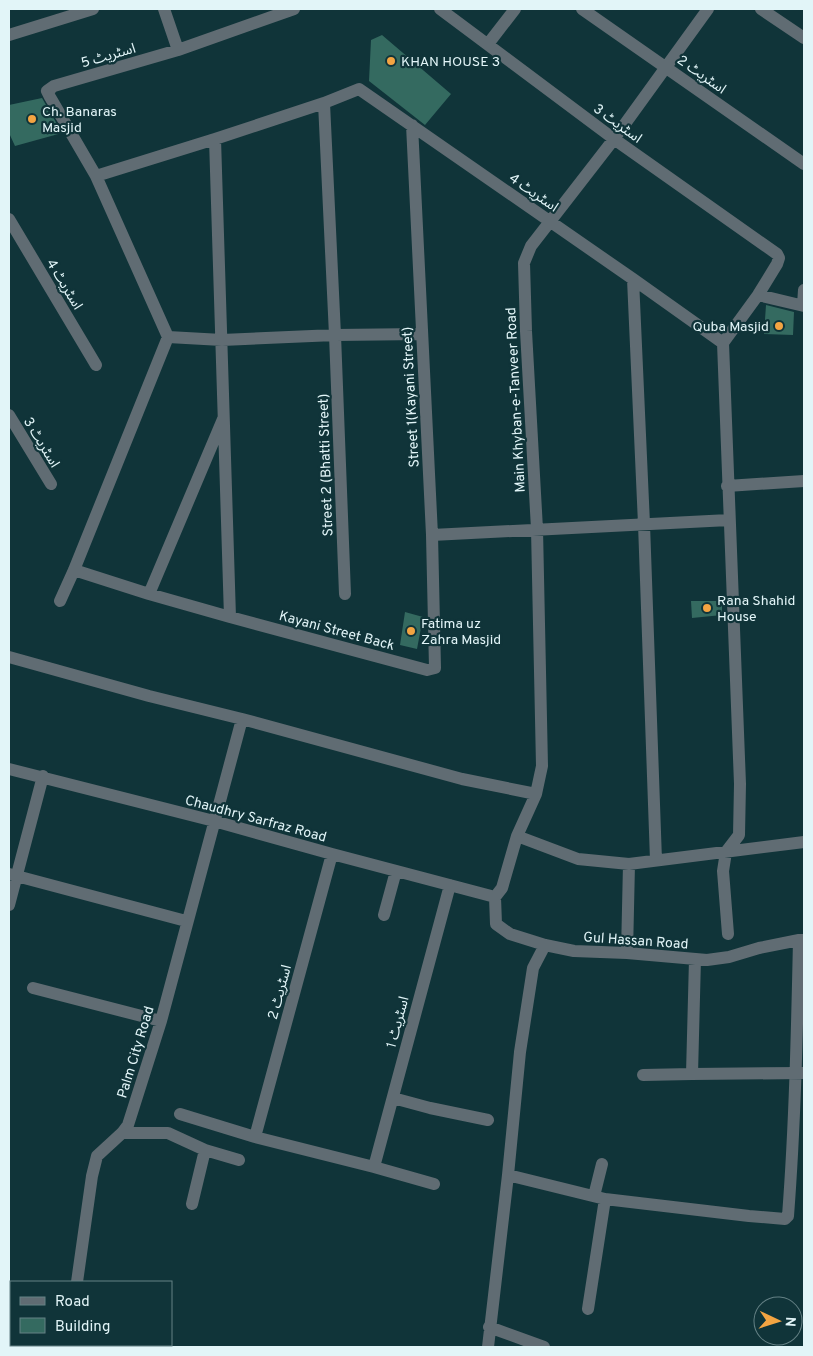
<svg xmlns="http://www.w3.org/2000/svg" width="813" height="1356" font-family="Overpass,'Noto Sans Arabic',sans-serif">
	<rect width="100%" height="100%" fill="#103439"/>
	<path fill="#346a60" d="M382 35 451 94 425 125 369 81 371 40Z
		M42 98 62 133 15 146 9 133V105Z
		M766 305 794 312 793 335 764 334Z
		M691 601H722V615L692 618Z
		M405 612 423 617 417 649 400 645Z"/>
	<g fill="none" stroke-linecap="round" stroke-linejoin="round">
		<path stroke="#606c73" stroke-width="12" d="M164 9 178 50
			M440 9 614 139 777 254 779 258 777 264 758 295 723 343 740 784 739 835 726 852 723 871 728 934
			M582 9 804 164
			M761 9 804 38
			M9 35 93 9
			M488 44 515 9
			M324 103 335 335 345 594
			M96 176 215 139 324 103 359 89 633 279 723 343
			M9 219 96 365
			M633 279 644 524 656 860
			M758 295 804 306
			M803 305 804 290
			M168 337 222 340 335 335 422 334
			M9 415 51 484
			M727 486 804 481
			M432 535 729 520
			M74 570 149 594 230 617 215 139
			M149 594 223 419
			M60 601 74 570 168 337 96 176 50 97 47 91 54 86 178 50 294 9
			M230 617 427 670 435 668 432 535 412 125
			M9 657 149 696 242 719 462 779 536 794
			M9 769 214 821 332 854 495 897
			M517 836 578 859 629 864 804 842
			M9 874 186 921
			M495 897 502 888 517 836 536 794 542 766 537 529 526 331 524 263 531 246 614 139 708 9
			M495 897 496 924 510 934 545 945 574 951 627 953 707 960 729 957 759 948 799 940H804
			M9 905 43 776
			M384 915 396 871
			M627 953 629 864
			M33 988 161 1021
			M692 1074 804 1073
			M643 1075 692 1074 695 959
			M393 1098 430 1108 488 1120
			M180 1114 255 1137 374 1167 434 1184
			M122 1133H168L205 1150 239 1160
			M255 1137 332 854
			M374 1167 450 885
			M508 1175 605 1199 749 1216 785 1219 788 1216C795 1124 797 1032 799 940
			M594 1196 602 1164
			M192 1204 205 1150
			M77 1282 92 1176 97 1156 122 1133 128 1125 161 1021 242 719
			M588 1309 605 1199
			M489 1327 544 1347
			M68 1347V1345
			M488 1347 508 1175 520 1052 533 968 545 945"/>
	</g>
	<g fill="#f3a442" stroke="#103439" stroke-width="2">
		<circle cx="391" cy="61" r="5"/>
		<circle cx="32" cy="119" r="5"/>
		<circle cx="779" cy="326" r="5"/>
		<circle cx="707" cy="608" r="5"/>
		<circle cx="411" cy="631" r="5"/>
	</g>
	<g text-anchor="middle" stroke-width="4.5" stroke-linejoin="round" paint-order="stroke">
		<g font-size="14" fill="#e2f5f8" stroke="#103439">
			<text transform="translate(108 55) rotate(-16)" y="5">اسٹریٹ 5</text>
			<text transform="translate(702 74) rotate(35)" y="5">اسٹریٹ 2</text>
			<text transform="translate(618 123) rotate(36)" y="5">اسٹریٹ 3</text>
			<text transform="translate(534 192) rotate(35)" y="5">اسٹریٹ 4</text>
			<text transform="translate(65 284) rotate(59)" y="5">اسٹریٹ 4</text>
			<text transform="translate(410 397) rotate(-93)" y="5">Street 1(Kayani Street)</text>
			<text transform="translate(515 400) rotate(-93)" y="5">Main Khyban-e-Tanveer Road</text>
			<text transform="translate(42 442) rotate(59)" y="5">اسٹریٹ 3</text>
			<text transform="translate(325 465) rotate(-92)" y="5">Street 2 (Bhatti Street)</text>
			<text transform="translate(337 630) rotate(15)" y="5">Kayani Street Back</text>
			<text transform="translate(256 818) rotate(15)" y="5">Chaudhry Sarfraz Road</text>
			<text transform="translate(636 940) rotate(4)" y="5">Gul Hassan Road</text>
			<text transform="translate(279 992) rotate(-75)" y="5">اسٹریٹ 2</text>
			<text transform="translate(397 1022) rotate(-75)" y="5">اسٹریٹ 1</text>
			<text transform="translate(135 1052) rotate(-73)" y="5">Palm City Road</text>
		</g>
		<g font-size="14" fill="#e2f5f8" stroke="#103439" text-anchor="start">
			<text x="401" y="66">KHAN HOUSE 3</text>
			<text x="42" y="116">Ch. Banaras<tspan x="42" dy="16">Masjid</tspan></text>
			<text x="769" y="331" text-anchor="end">Quba Masjid</text>
			<text x="717" y="605">Rana Shahid<tspan x="717" dy="16">House</tspan></text>
			<text x="421" y="628">Fatima uz<tspan x="421" dy="16">Zahra Masjid</tspan></text>
		</g>
	</g>
	<rect width="813" height="1356" fill="none" stroke="#e2f5f8" stroke-width="20"/>
	<rect x="10" y="1281" width="162" height="65" fill="#103439" stroke="#648185"/>
	<rect x="20" y="1297" width="25" height="8" fill="#606c73" stroke="#648185"/>
	<text x="55" y="1306" font-size="15" fill="#e2f5f8">Road</text>
	<rect x="20" y="1318" width="25" height="15" fill="#346a60" stroke="#648185"/>
	<text x="55" y="1331" font-size="15" fill="#e2f5f8">Building</text>
	<g transform="translate(778 1321) rotate(94)"><circle r="24" fill="#103439" stroke="#648185"/>
	<path d="M0-4L9 19L0 12L-9 19Z" fill="#f3a442"/>
	<text y="-8" font-size="14" font-weight="bold" text-anchor="middle" fill="#e2f5f8">N</text>
	</g>
</svg>
